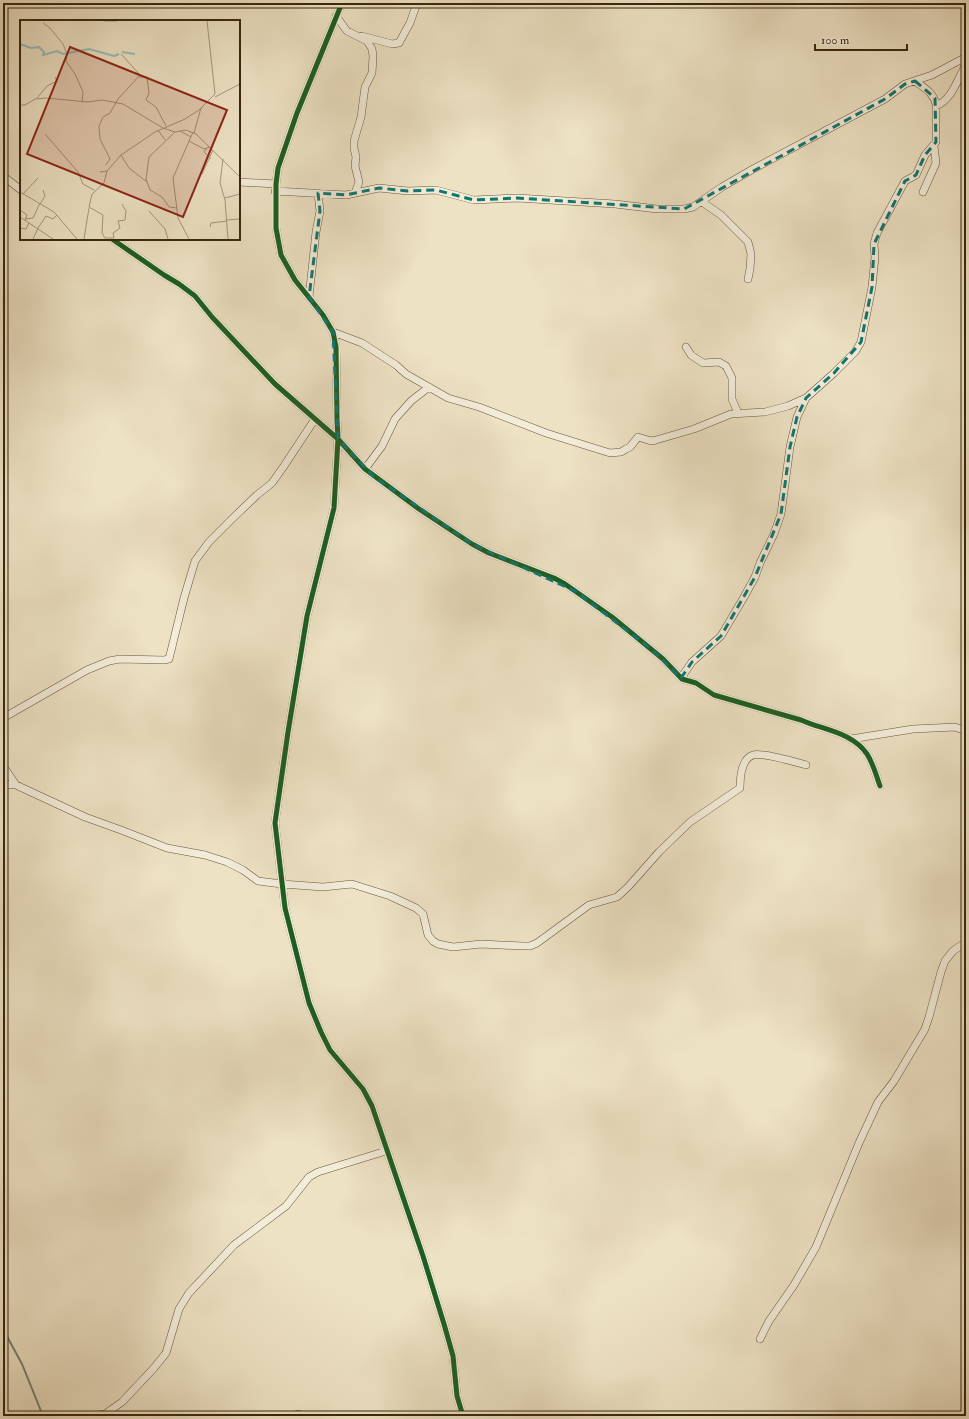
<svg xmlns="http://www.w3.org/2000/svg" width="969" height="1419" font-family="'IM FELL Double Pica',serif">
	<rect width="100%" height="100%" fill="#ede2c4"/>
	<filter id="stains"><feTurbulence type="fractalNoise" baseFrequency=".005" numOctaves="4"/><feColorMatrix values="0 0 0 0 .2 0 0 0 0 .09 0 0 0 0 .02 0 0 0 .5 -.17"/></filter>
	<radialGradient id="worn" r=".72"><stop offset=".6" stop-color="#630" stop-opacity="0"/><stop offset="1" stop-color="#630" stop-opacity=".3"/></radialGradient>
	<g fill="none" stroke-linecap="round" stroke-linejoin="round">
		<path stroke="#738176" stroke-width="2" d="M3 1329 22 1364 43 1416"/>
		<defs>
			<path id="street" d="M342 3 297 113 278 168 276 184V228L281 255 295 280 323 315 333 332 336 347 337 419 338 439 334 508 307 616 288 732 275 823 285 908 309 1003 321 1032 330 1050 363 1089 372 1106 423 1256 444 1324 453 1356 457 1396 463 1416
				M336 16 347 31 367 41 372 49 373 56 372 73 365 87 361 117 354 141V148L356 157 355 166 359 182 355 193
				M362 36 392 44 399 43 410 23 417 3
				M936 106C953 99 957 79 966 65
				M3 176 21 190
				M239 182 276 184
				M275 191 346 195 379 188 408 191 436 190 474 200 517 198 615 204 657 209H684L693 207 722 187 753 169 885 99 905 84 932 75 966 57
				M923 192 936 163 934 146
				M702 202 721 215 748 242 751 254 750 269 748 279
				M112 239 164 275 179 284 195 296 212 317 275 384 338 439 365 469 419 509 472 544 489 553 554 578 565 584 612 617 663 659 682 679 696 683 714 695 801 720C823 730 852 732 867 754 873 763 876 775 880 786
				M309 297 316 232 320 211 318 193
				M333 332 362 343 396 365 406 374 448 398 479 407 546 433 610 453 621 452 626 449 630 447 638 437 651 441 656 440 694 429 731 414 765 412 788 406 806 398 834 373 855 352 861 342 872 287 875 257 874 244 877 233 905 181 916 175 925 155 936 142V104C933 92 924 88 915 81
				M686 347 691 355 703 363 719 362 726 366 732 378V399L738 413
				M365 469 382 446 395 419 411 401 429 387
				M681 678 692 662 721 636 744 597 755 577 760 563 774 534 781 514 790 447 797 417 806 398
				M3 718 87 670 109 661 120 659 164 660 169 659 184 598 195 561 209 542 232 519 257 495 272 483 284 466 315 419
				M851 739 913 729 955 727 966 731
				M3 766 16 785
				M3 784 16 785 85 817 121 830 167 848 205 855 227 862 243 870 258 881 282 884 323 887 352 884 390 896 416 908 423 914 428 935 433 941 438 944 453 947 481 944 523 946H530L537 943 589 905 617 897 628 887 659 852 690 822 740 788C740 778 741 759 753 755 762 752 795 762 806 765
				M760 1339 769 1321 794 1285 816 1247 859 1143 878 1102 894 1081 925 1029 929 1017 941 972 945 961 953 951 966 942
				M71 1416 98 1415 105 1414 122 1402 154 1368 166 1353 179 1309 189 1293 234 1245 286 1206 309 1177 318 1172 386 1151
				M291 1416 298 1414 305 1416"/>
		</defs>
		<use href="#street" stroke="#66553c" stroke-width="8"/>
		<use href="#street" stroke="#f3ecd9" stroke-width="7"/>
		<defs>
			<path id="cycleway" d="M342 3 297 113 278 168 276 184V228L281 255 295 280 323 315 333 332 336 347 337 419 338 439 334 508 307 616 288 732 275 823 285 908 309 1003 321 1032 330 1050 363 1089 372 1106 423 1256 444 1324 453 1356 457 1396 463 1416
				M112 239 164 275 179 284 195 296 212 317 275 384 338 439 365 469 419 509 472 544 489 553 554 578 565 584 612 617 663 659 682 679 696 683 714 695 801 720C823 730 852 732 867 754 873 763 876 775 880 786"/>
		</defs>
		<use href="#cycleway" stroke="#f3ecd9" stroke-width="8"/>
		<use href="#cycleway" stroke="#1b5e20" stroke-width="5"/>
	</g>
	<path fill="none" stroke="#0f766e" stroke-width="3" stroke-dasharray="8 5" stroke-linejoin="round" d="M915 81 935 98 936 142 925 155 916 175 905 181 874 244 872 287 861 342 834 373 806 398 797 417 790 447 781 514 755 577 721 636 692 662 681 678 650 648 575 591 472 544 373 476 338 439 333 332 309 297 320 211 318 193 346 195 379 188 408 191 436 190 474 200 517 198 684 209 885 99 905 84Z"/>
	<g transform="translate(20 20)">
		<rect width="220" height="220" fill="#ede2c4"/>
		<path fill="none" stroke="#9abdba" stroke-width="2" d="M0 24 11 28 19 27 24 32 23 35 37 31 43 34 69 29 94 36 99 34M102 32 115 34"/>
		<path fill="none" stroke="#a5977c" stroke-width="1" d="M84 1H97M23 3 30 8 43 24 47 34 46 41 55 54 63 72 62 82M119 57H127L129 73 126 80 136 87 146 106M195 77 220 64M17 78 27 66 37 61 35 57M0 85H5L15 79 26 78 68 82 82 80 103 84 143 108 155 112 166 110 176 114 220 157M138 110 145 120M160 111 171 117M155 112 129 137 126 159 130 170 142 177 149 187 157 188M174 113 181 88 195 74 187 1M25 114 58 152 63 164 74 170M169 121 184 129 190 127M187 128 184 132 191 139M101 135 109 148 127 162M203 139 200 163 205 180 208 219M86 145 90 139 80 119 79 106 83 97 90 93 98 79 120 55 101 34M87 151 84 163 72 174 69 187 83 195 82 213 85 218H94L93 213 100 208 98 201 105 200 106 191 102 184M80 152 87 151 101 135 135 112 165 99 182 88M182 154 193 130M0 172 34 192 57 219M3 174 18 158M205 178 220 174M20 184 25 176 23 170M0 190 7 195 5 200M129 191 145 209 148 219M0 197 33 219M5 199 13 198 20 183M207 200 220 199M190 207 191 203 207 201M0 208 6 209 9 203M18 208 26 196 33 199 37 195M13 219 18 208M64 219 69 188M169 219 158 198 153 158 173 112"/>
		<path fill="#8f2418" fill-opacity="0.15" stroke="#8f2418" stroke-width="2" d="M50 27 207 90 163 197 7 134Z"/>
		<rect width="220" height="220" fill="none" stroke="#39260f" stroke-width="2"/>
	</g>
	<rect width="969" height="1419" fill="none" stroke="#ede2c4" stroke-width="16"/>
	<rect x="4" y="4" width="961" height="1411" fill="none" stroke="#39260f" stroke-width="2"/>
	<rect x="8" y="8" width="953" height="1403" fill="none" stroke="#39260f"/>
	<path d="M815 44v6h92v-6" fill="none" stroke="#39260f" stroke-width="2"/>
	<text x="821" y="44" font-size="12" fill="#39260f" stroke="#f3ecd9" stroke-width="3" paint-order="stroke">100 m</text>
	<rect width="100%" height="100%" filter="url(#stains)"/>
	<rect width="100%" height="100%" fill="url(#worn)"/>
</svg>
